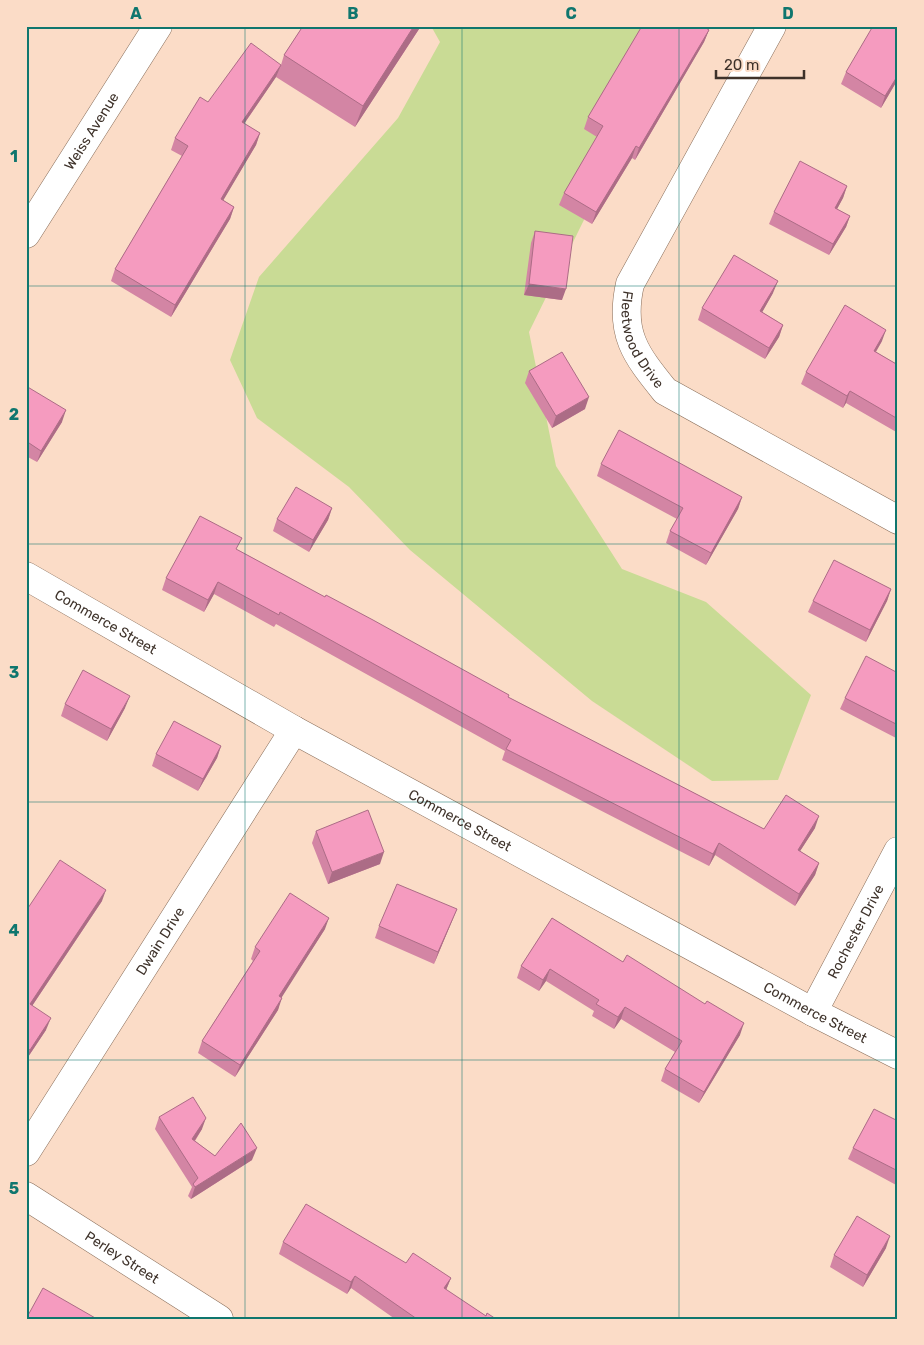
<svg xmlns="http://www.w3.org/2000/svg" width="924" height="1345" font-family="Rubik,sans-serif">
	<rect width="100%" height="100%" fill="#fbdcc7"/>
	<path fill="#c9db95" d="M431 26H679L529 332 556 466 622 569 706 602 811 695 778 780 712 781 592 701 410 550 349 487 257 418 230 360 259 277 398 118 440 42Z"/>
	<g fill="none" stroke-linecap="round" stroke-linejoin="round">
		<defs>
			<g id="street">
				<path id="s1" d="M772 26 630 284C619 333 635 354 665 391L898 520"/>
				<path id="s2" d="M26 234 158 26"/>
				<path id="s3" d="M813 1012 898 851"/>
				<path id="s4" d="M26 1152 294 730"/>
				<path id="s5" d="M26 1196 219 1319"/>
			</g>
			<g id="secondary">
				<path id="s6" d="M26 576 294 730 813 1012 898 1055"/>
			</g>
		</defs>
		<use href="#street" stroke="#896e5a" stroke-width="29"/>
		<use href="#secondary" stroke="#896e5a" stroke-width="29"/>
		<use href="#street" stroke="#fff" stroke-width="28"/>
		<use href="#secondary" stroke="#fff" stroke-width="28"/>
	</g>
	<path fill="#d385a4" d="M303 26H421L355 127 276 77 244 124 260 133 256 145 223 200 234 207 230 219 171 317 111 281 115 269 182 156 171 150 175 138 208 102 281 65 284 55Z
		M642 26H704L709 30 704 42 635 160 632 158 592 224 559 205 564 193 597 137 584 129 588 117Z
		M898 26V79L881 108 841 84 846 72Z
		M847 186 843 198 837 209 850 216 846 227 829 255 769 224 774 212Z
		M535 231 562 300 524 295 531 243Z
		M773 293 762 312 783 325 779 337 765 359 698 320 702 308Z
		M882 341 876 352 898 365V433L846 403 843 408 801 384 806 372Z
		M529 371 585 409 552 428 525 383Z
		M26 386 62 422 37 462 26 456Z
		M601 464 742 497 738 509 706 565 666 543 670 531 677 519 597 476Z
		M332 508 328 520 309 552 273 531 277 519Z
		M238 550 508 697 764 829 815 828 800 851 819 863 815 875 795 906 715 855 709 866 502 760 505 751 276 624 274 627 214 594 204 612 162 590 166 578Z
		M891 589 887 601 866 642 808 612 813 601Z
		M898 673V739L840 709 845 698Z
		M65 704 125 708 107 741 61 716Z
		M221 746 217 758 198 791 152 766 156 754Z
		M316 831 380 864 328 884 312 843Z
		M102 901 32 1006 46 1030 26 1060V911Z
		M457 909 452 921 434 964 375 938 379 926Z
		M552 918 740 1035 699 1103 661 1081 665 1069 675 1052 621 1019 614 1029 592 1016 594 1011 546 981 539 991 517 978 521 966Z
		M325 929 281 997 278 1010 235 1077 198 1053 202 1041 253 961 251 959 255 947Z
		M159 1117 202 1129 195 1141 215 1156 252 1160 191 1199 188 1196 192 1187 155 1129Z
		M898 1121V1186L848 1159 853 1148Z
		M283 1242 406 1263 451 1278 446 1290 486 1316 496 1319H395L351 1288 347 1294 279 1254Z
		M886 1248 863 1287 830 1267 834 1255Z"/>
	<path fill="#ac6c86" d="M414 26H421L355 127 363 106Z
		M709 30 704 42 635 160 639 148Z
		M281 65 276 77 237 134 242 122Z
		M898 75V79L881 108 885 96Z
		M260 133 256 145 217 211 221 199Z
		M636 146 632 158 592 224 596 212Z
		M847 186 843 198 831 220 835 208Z
		M234 207 230 219 171 317 175 305Z
		M850 216 846 227 829 255 833 244Z
		M778 281 773 293 756 323 760 311Z
		M529 284 566 289 562 300 524 295Z
		M783 325 779 337 765 359 769 348Z
		M886 330 882 341 869 363 874 351Z
		M850 391 846 403 843 408 847 396Z
		M589 397 585 409 552 428 556 416Z
		M66 410 62 422 37 462 41 451Z
		M742 497 738 509 706 565 711 553Z
		M332 508 328 520 309 552 313 540Z
		M218 582 214 594 204 612 208 600Z
		M891 589 887 601 866 642 870 630Z
		M130 696 125 708 107 741 111 729Z
		M221 746 217 758 198 791 203 779Z
		M819 816 815 828 793 862 798 850Z
		M719 843 715 855 709 866 713 854Z
		M384 852 380 864 328 884 332 872Z
		M819 863 815 875 795 906 799 894Z
		M106 890 102 901 26 1015 30 1004Z
		M457 909 452 921 434 964 438 952Z
		M329 918 325 929 275 1008 279 996Z
		M550 969 546 981 539 991 543 980Z
		M282 998 278 1010 235 1077 240 1065Z
		M625 1007 621 1019 614 1029 618 1017Z
		M51 1018 46 1030 26 1060 30 1050Z
		M744 1023 740 1035 699 1103 704 1092Z
		M206 1118 202 1129 188 1151 192 1139Z
		M257 1148 252 1160 191 1199 195 1187Z
		M890 1236 886 1248 863 1287 867 1275Z
		M355 1276 351 1288 347 1294 351 1282Z
		M451 1278 446 1290 444 1288Z"/>
	<path fill="#f59bbf" stroke="#ac6c86" d="M303 26H414L363 106 284 55Z
		M642 26H703L709 30 639 148 636 146 596 212 564 193 603 126 588 117Z
		M873 26H898V75L885 96 846 72Z
		M251 43 281 65 242 122 260 133 221 199 234 207 175 305 115 269 188 146 175 138 200 97 208 102Z
		M800 161 847 186 835 208 850 216 833 244 774 212Z
		M535 231 573 236 566 289 529 284Z
		M734 255 778 281 760 311 783 325 769 348 702 308Z
		M845 305 886 330 874 351 898 365V419L850 391 847 396 806 372Z
		M562 352 589 397 556 416 529 371Z
		M26 386 66 410 41 451 26 441Z
		M619 430 742 497 711 553 670 531 683 508 601 464Z
		M296 487 332 508 313 540 277 519Z
		M200 516 242 538 236 549 325 597 326 595 373 620 509 695 508 697 764 829 786 795 819 816 798 850 819 863 799 894 719 843 713 854 506 749 511 740 280 612 279 615 218 582 208 600 166 578Z
		M834 560 891 589 870 630 813 601Z
		M866 656 898 673V725L845 698Z
		M83 670 130 696 111 729 65 704Z
		M174 721 221 746 203 779 156 754Z
		M368 810 384 852 332 872 316 831Z
		M60 860 106 890 30 1004 51 1018 30 1050 26 1048V911Z
		M397 884 457 909 438 952 379 926Z
		M290 893 329 918 279 996 282 998 240 1065 202 1041 260 951 255 947Z
		M552 918 623 962 627 955 705 1004 707 1001 744 1023 704 1092 665 1069 682 1041 625 1007 618 1017 596 1004 599 1000 550 969 543 980 521 966Z
		M193 1097 206 1118 192 1139 215 1156 241 1123 257 1148 195 1187 193 1184 198 1178 159 1117Z
		M874 1109 898 1121V1171L853 1148Z
		M306 1204 406 1263 413 1253 451 1278 444 1288 486 1316 487 1313 496 1319H417L355 1276 351 1282 283 1242Z
		M857 1216 890 1236 867 1275 834 1255Z
		M43 1288 97 1319H26Z"/>
	<path fill="none" stroke="#0f766e" stroke-width="1" stroke-opacity="0.55" d="M245 26V1319M462 26V1319M679 26V1319M26 286H898M26 544H898M26 802H898M26 1060H898"/>
	<g text-anchor="middle" stroke-width="4.5" stroke-linejoin="round" paint-order="stroke">
		<g font-size="14" fill="#3e322a" stroke="#fbdcc7">
			<text dy="5" stroke="none"><textPath href="#s2" startOffset="122">Weiss Avenue</textPath></text>
			<text dy="5" stroke="none"><textPath href="#s1" startOffset="354">Fleetwood Drive</textPath></text>
			<text dy="5" stroke="none"><textPath href="#s6" startOffset="92">Commerce Street</textPath></text>
			<text dy="5" stroke="none"><textPath href="#s6" startOffset="498">Commerce Street</textPath></text>
			<text dy="5" stroke="none"><textPath href="#s3" startOffset="91">Rochester Drive</textPath></text>
			<text dy="5" stroke="none"><textPath href="#s4" startOffset="250">Dwain Drive</textPath></text>
			<text dy="5" stroke="none"><textPath href="#s6" startOffset="902">Commerce Street</textPath></text>
			<text dy="5" stroke="none"><textPath href="#s5" startOffset="114">Perley Street</textPath></text>
		</g>
	</g>
	<rect width="924" height="1345" fill="none" stroke="#fbdcc7" stroke-width="55"/>
	<path d="M716 70v8h88v-8" fill="none" stroke="#3e322a" stroke-width="2.5"/>
	<text x="724" y="70" font-size="15" fill="#3e322a" stroke="#fbdcc7" stroke-width="4" paint-order="stroke">20 m</text>
	<rect x="28" y="28" width="868" height="1290" fill="none" stroke="#0f766e" stroke-width="2"/>
	<g font-size="16" text-anchor="middle" font-weight="bold" fill="#0f766e">
		<text x="136" y="19">A</text>
		<text x="353" y="19">B</text>
		<text x="571" y="19">C</text>
		<text x="788" y="19">D</text>
		<text x="14" y="162">1</text>
		<text x="14" y="420">2</text>
		<text x="14" y="678">3</text>
		<text x="14" y="936">4</text>
		<text x="14" y="1194">5</text>
	</g>
</svg>
